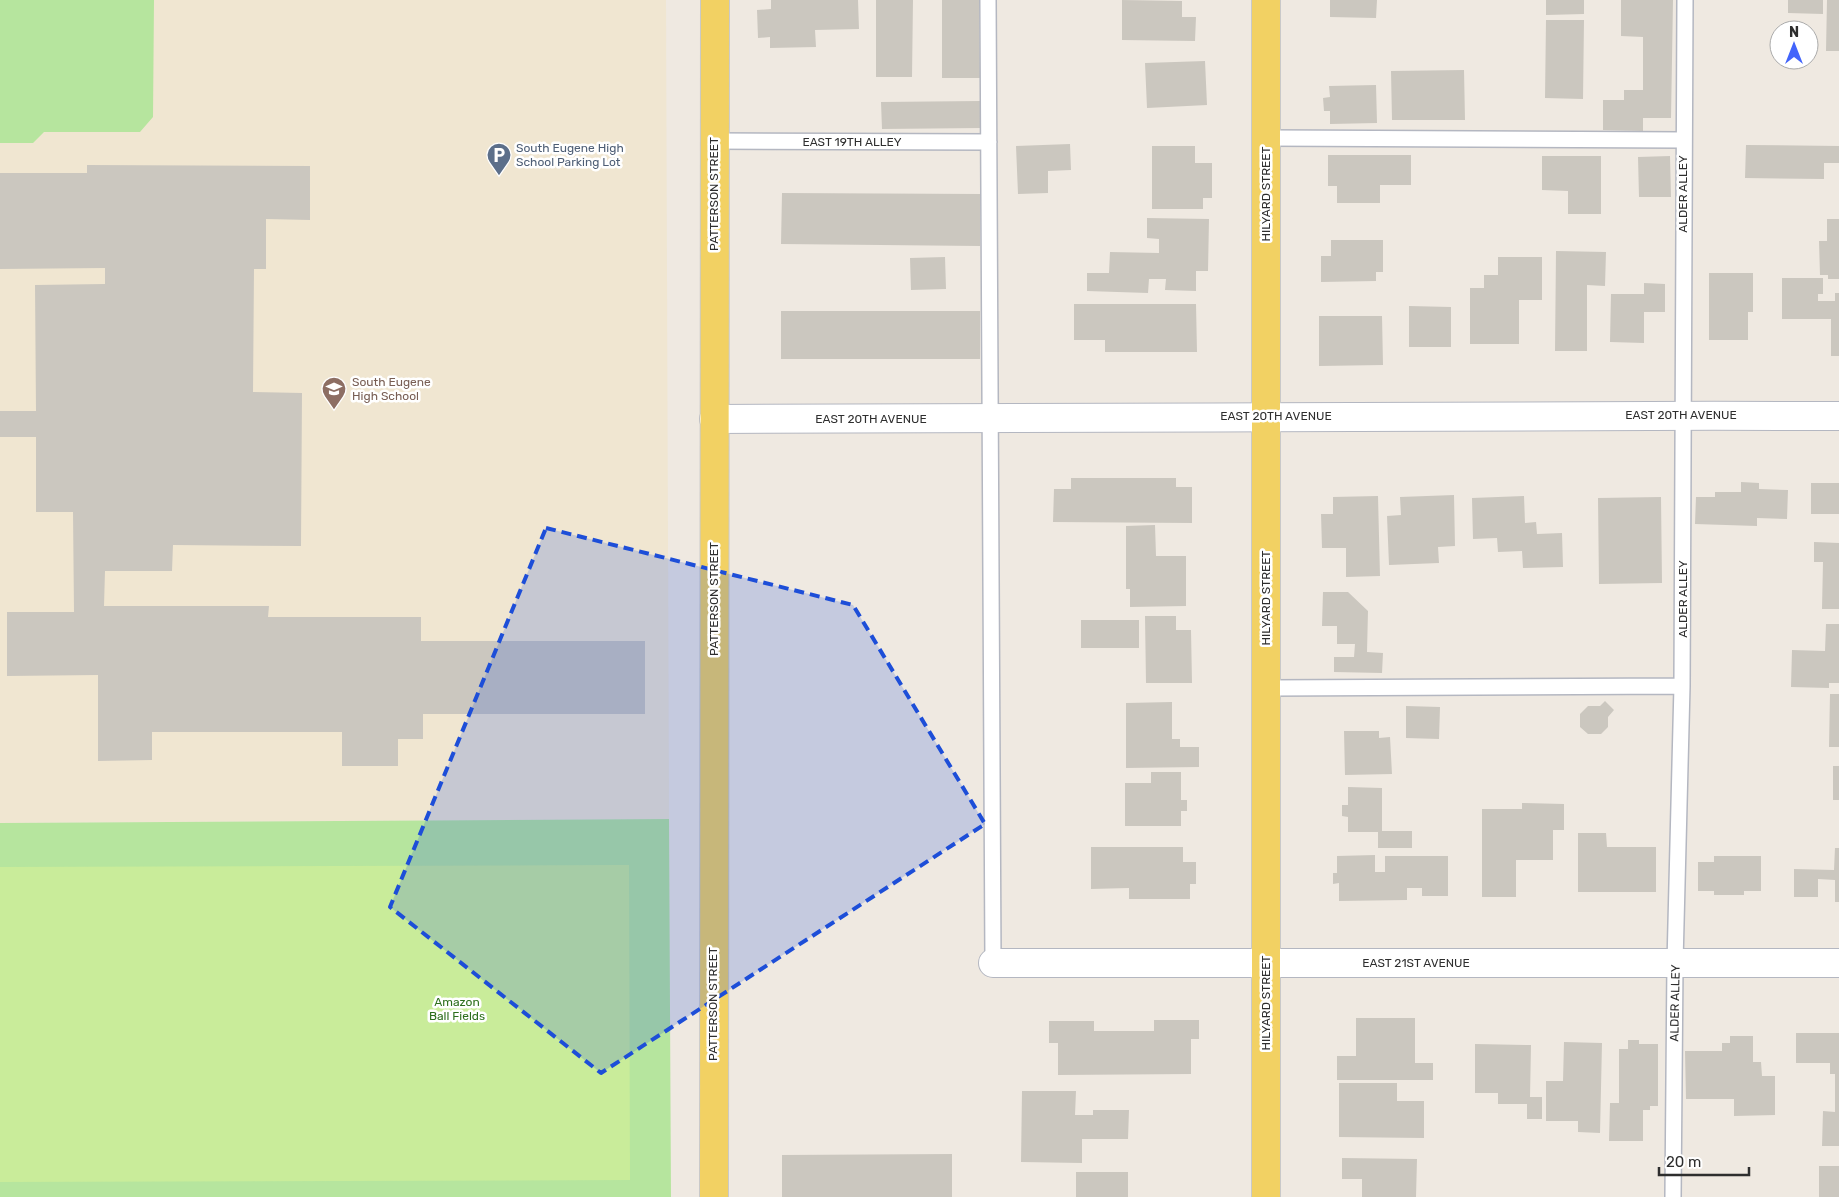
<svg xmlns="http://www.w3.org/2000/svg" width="1839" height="1197" font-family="Rubik,sans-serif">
	<rect width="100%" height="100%" fill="#efe9e1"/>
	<path fill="#f0e6d1" d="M0 0H666L669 819 0 823Z"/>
	<path fill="#b6e59e" d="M0 0H154L153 117 140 132H44L33 143H0Z
		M669 819 671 1197H0V823Z"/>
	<path fill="#c9ec9a" d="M629 865 630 1180 0 1182V867Z"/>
	<path fill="#cbc7bf" d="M771 0H858L859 29 815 30 816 47 770 48V37L758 38 757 10 771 9Z
		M876 0H913L912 77H876Z
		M942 0H979L980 78H942Z
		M1122 0 1182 1V17H1196L1195 41 1122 40Z
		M1330 0H1377L1376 18 1330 17Z
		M1546 0H1584V14L1546 15Z
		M1621 0H1673L1671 118H1643V131L1603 130V100H1624V90H1643V37L1621 36Z
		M1788 0H1823V14L1788 13Z
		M1827 0H1839V51H1826Z
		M1546 20H1584L1583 99 1545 98Z
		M1205 61 1207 105 1147 108 1145 63Z
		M1464 70 1465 120H1392L1391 71Z
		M1376 85 1377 123 1330 124V111H1324L1323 98 1330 97 1329 86Z
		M980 101 981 128 882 129 881 102Z
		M1070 144 1071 170 1048 171V193L1018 194 1016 146Z
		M1746 145 1839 146V163H1824V179L1745 178Z
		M1152 146H1195V163H1212V198H1203V209H1152Z
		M1328 155H1411V185H1380V203H1337V186H1328Z
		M1542 156H1601V214H1568V191L1542 190Z
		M1670 156 1671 197H1639L1638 157Z
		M87 165 310 166V220L266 219V269H254L253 392 302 393 301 546 173 545 172 571H105L104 606H269L268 617H421V641H645V714H423V739H398V766H342V732H152V760L98 761V675L7 676V612H74L73 512H36V437H0V411H36L35 285 105 284V268L0 269V173H87Z
		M782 193 980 194V246L781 244Z
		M1147 218 1209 219 1208 271H1196V291L1165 290 1166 279H1149L1148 293 1087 291V273H1109L1110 252 1159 253V239L1147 238Z
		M1827 219H1839V279H1828V275H1820L1819 241H1827Z
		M1331 240H1383V272H1376V281L1321 282V256H1331Z
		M1556 251 1606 252 1605 286 1587 285V351H1555Z
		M945 257 946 289 911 290 910 258Z
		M1498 257H1542V300H1519V344H1470V288H1484V275H1498Z
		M1709 273H1753V312H1748V340H1709Z
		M1782 278H1823V294H1818V301H1835V293H1839V356H1831V319H1782Z
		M1644 283 1665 284V312H1644V343L1610 342 1611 294H1644Z
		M1074 304H1196L1197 352H1105V340H1074Z
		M1409 306 1451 307V347H1409Z
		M781 311H980V359H781Z
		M1319 316H1382L1383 365 1319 366Z
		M1071 478H1176V487H1192V523L1053 522 1054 489H1071Z
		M1741 482 1759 483V489L1788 490 1787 519 1757 518V526L1695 524 1696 497H1715V492H1741Z
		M1811 483H1839V514H1811Z
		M1454 495 1455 546 1438 547 1439 563 1389 565 1387 516 1401 515 1400 497Z
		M1378 496 1380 576 1346 577V548H1322L1321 514H1333V497Z
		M1524 496 1525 523 1536 522 1537 534 1562 533 1563 567 1523 568 1522 551 1498 552 1497 538 1473 539 1472 498Z
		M1661 497 1662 583 1599 584 1598 498Z
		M1155 525 1156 556H1186V606L1130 607V589H1126V526Z
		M1814 542 1839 543V609H1822L1823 562H1814Z
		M1323 592H1348L1368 611 1367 652 1383 653 1382 673 1334 672V657H1354L1355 644H1337V626H1322Z
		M1145 616H1176V630H1191L1192 683H1146Z
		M1081 620H1139V648H1081Z
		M1826 624H1839V683H1829V688L1791 687 1792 650 1825 651Z
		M1830 694H1839V747H1829Z
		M1605 701 1614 710 1608 717V727L1601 734H1588L1580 727V714L1588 706H1600Z
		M1172 702V739H1180V747H1199V767L1126 768V703Z
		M1406 706 1440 707 1439 739 1406 738Z
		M1344 731H1379V738L1390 737 1392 774 1345 775Z
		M1833 766H1839V800H1833Z
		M1151 772H1181V800H1187V811H1181V826H1125V783H1151Z
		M1348 787 1382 788V831H1412V848H1378V832H1348V817L1342 816V805H1348Z
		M1522 803 1564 804V830H1553V860H1516V897H1482V809H1522Z
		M1578 833H1606L1607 847H1656V892H1578Z
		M1091 847H1183V862H1196V884H1190V899H1129V888L1091 889Z
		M1835 848H1839V902H1835V880L1818 879V897H1794V869L1834 870Z
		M1375 855V872H1385V856H1448V896H1422V888H1407V900L1339 901V883L1333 884V873H1337V856Z
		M1714 856H1761V891H1744V895H1714V891H1698V862H1714Z
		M1356 1018H1415V1063H1433V1080H1337V1056H1356Z
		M1154 1020H1199V1039H1191V1074L1058 1075V1043H1049V1021H1094V1031H1154Z
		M1796 1033H1839V1146H1822L1823 1111 1835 1112V1074H1830V1063H1796Z
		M1730 1036H1753V1062H1761L1762 1076H1775V1115L1734 1116V1099H1686L1685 1051H1722V1043H1730Z
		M1628 1040H1639V1044H1658V1106H1650V1110H1643V1141H1609L1610 1103H1619V1049H1628Z
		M1564 1042 1602 1043 1600 1133 1578 1132V1121H1546V1081H1563Z
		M1475 1044 1531 1045 1530 1097H1542V1119H1527V1104H1498V1093H1475Z
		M1339 1083H1397V1101H1424V1138L1339 1137Z
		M1022 1091H1076L1075 1115H1093V1110H1129L1128 1139H1082V1163L1021 1162Z
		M952 1154V1197H782V1155Z
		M1342 1158 1417 1159 1416 1197H1362V1179H1342Z
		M1819 1166H1839V1197H1819Z
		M1076 1172H1128V1197H1076Z"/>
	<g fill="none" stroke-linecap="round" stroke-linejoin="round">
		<defs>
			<path id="service" d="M988 0 993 963
				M1266 138 1683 140
				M714 141 989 142
				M1266 688 1682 686
				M1673 1197 1675 963 1682 686 1685 0"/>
			<path id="minor" d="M714 419C1089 419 1464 415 1839 416
				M993 963H1839"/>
			<path id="primary" d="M714 1197 715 0
				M1266 1197V0"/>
		</defs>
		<use href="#service" stroke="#b4b7c1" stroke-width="18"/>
		<use href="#minor" stroke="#b4b7c1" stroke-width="30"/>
		<use href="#primary" stroke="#c9c9c9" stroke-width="30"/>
		<use href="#service" stroke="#fff" stroke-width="15"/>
		<use href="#minor" stroke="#fff" stroke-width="28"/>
		<use href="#primary" stroke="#f2d163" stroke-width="28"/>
	</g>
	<path fill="#1d4ed8" fill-opacity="0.2" stroke="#1d4ed8" stroke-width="4" stroke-dasharray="10 6" stroke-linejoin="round" d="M546 528 853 605 985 824 601 1073 390 907Z"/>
	<defs>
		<symbol id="parking-pin" viewBox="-11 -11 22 30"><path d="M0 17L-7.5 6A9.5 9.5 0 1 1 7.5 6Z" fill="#5c6f8a" stroke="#fff"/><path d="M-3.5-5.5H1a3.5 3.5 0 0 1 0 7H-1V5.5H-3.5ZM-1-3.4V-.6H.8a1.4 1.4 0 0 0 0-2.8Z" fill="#fff"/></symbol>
		<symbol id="school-pin" viewBox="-11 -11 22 30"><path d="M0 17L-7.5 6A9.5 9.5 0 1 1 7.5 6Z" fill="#8d6e63" stroke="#fff"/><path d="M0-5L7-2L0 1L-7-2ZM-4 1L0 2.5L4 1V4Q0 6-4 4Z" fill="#fff"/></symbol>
	</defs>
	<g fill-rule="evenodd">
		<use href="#parking-pin" x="485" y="141" width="28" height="38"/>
		<use href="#school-pin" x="320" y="375" width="28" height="38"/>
	</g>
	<g text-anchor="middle" stroke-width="5" stroke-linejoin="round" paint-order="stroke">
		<g font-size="12" fill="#2e2e2e" stroke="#fff">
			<text x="852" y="146">EAST 19TH ALLEY</text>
			<text transform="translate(714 194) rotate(-90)" y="4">PATTERSON STREET</text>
			<text transform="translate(1266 194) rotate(-90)" y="4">HILYARD STREET</text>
			<text transform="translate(1683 194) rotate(-90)" y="4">ALDER ALLEY</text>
			<text x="1681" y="419">EAST 20TH AVENUE</text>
			<text x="1276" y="420">EAST 20TH AVENUE</text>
			<text x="871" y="423">EAST 20TH AVENUE</text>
			<text transform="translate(1266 598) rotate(-90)" y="4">HILYARD STREET</text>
			<text transform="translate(714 599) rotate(-90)" y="4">PATTERSON STREET</text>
			<text transform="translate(1683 599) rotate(-90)" y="4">ALDER ALLEY</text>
			<text x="1416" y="967">EAST 21ST AVENUE</text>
			<text transform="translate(1266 1003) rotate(-90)" y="4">HILYARD STREET</text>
			<text transform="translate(1675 1003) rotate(-89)" y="4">ALDER ALLEY</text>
			<text transform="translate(713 1004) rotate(-90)" y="4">PATTERSON STREET</text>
		</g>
		<g font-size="12" fill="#4e5e75" stroke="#fff" text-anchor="start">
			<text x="516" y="152">South Eugene High<tspan x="516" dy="14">School Parking Lot</tspan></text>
		</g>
		<g font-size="12" fill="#785e54" stroke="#fff" text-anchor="start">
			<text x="352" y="386">South Eugene<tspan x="352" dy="14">High School</tspan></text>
		</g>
		<g font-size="12" fill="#2c6e1b" stroke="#fff">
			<text x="457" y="1006">Amazon<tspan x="457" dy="14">Ball Fields</tspan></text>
		</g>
	</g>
	<g transform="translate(1794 45)"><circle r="24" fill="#ffffff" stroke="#ababab"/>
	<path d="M0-4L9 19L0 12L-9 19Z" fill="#4264fb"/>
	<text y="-8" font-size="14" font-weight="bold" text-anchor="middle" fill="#2e2e2e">N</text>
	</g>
	<path d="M1659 1167v8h90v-8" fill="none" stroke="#2e2e2e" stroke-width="2.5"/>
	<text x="1666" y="1167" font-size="15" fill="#2e2e2e" stroke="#ffffff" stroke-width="4" paint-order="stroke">20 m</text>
</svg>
